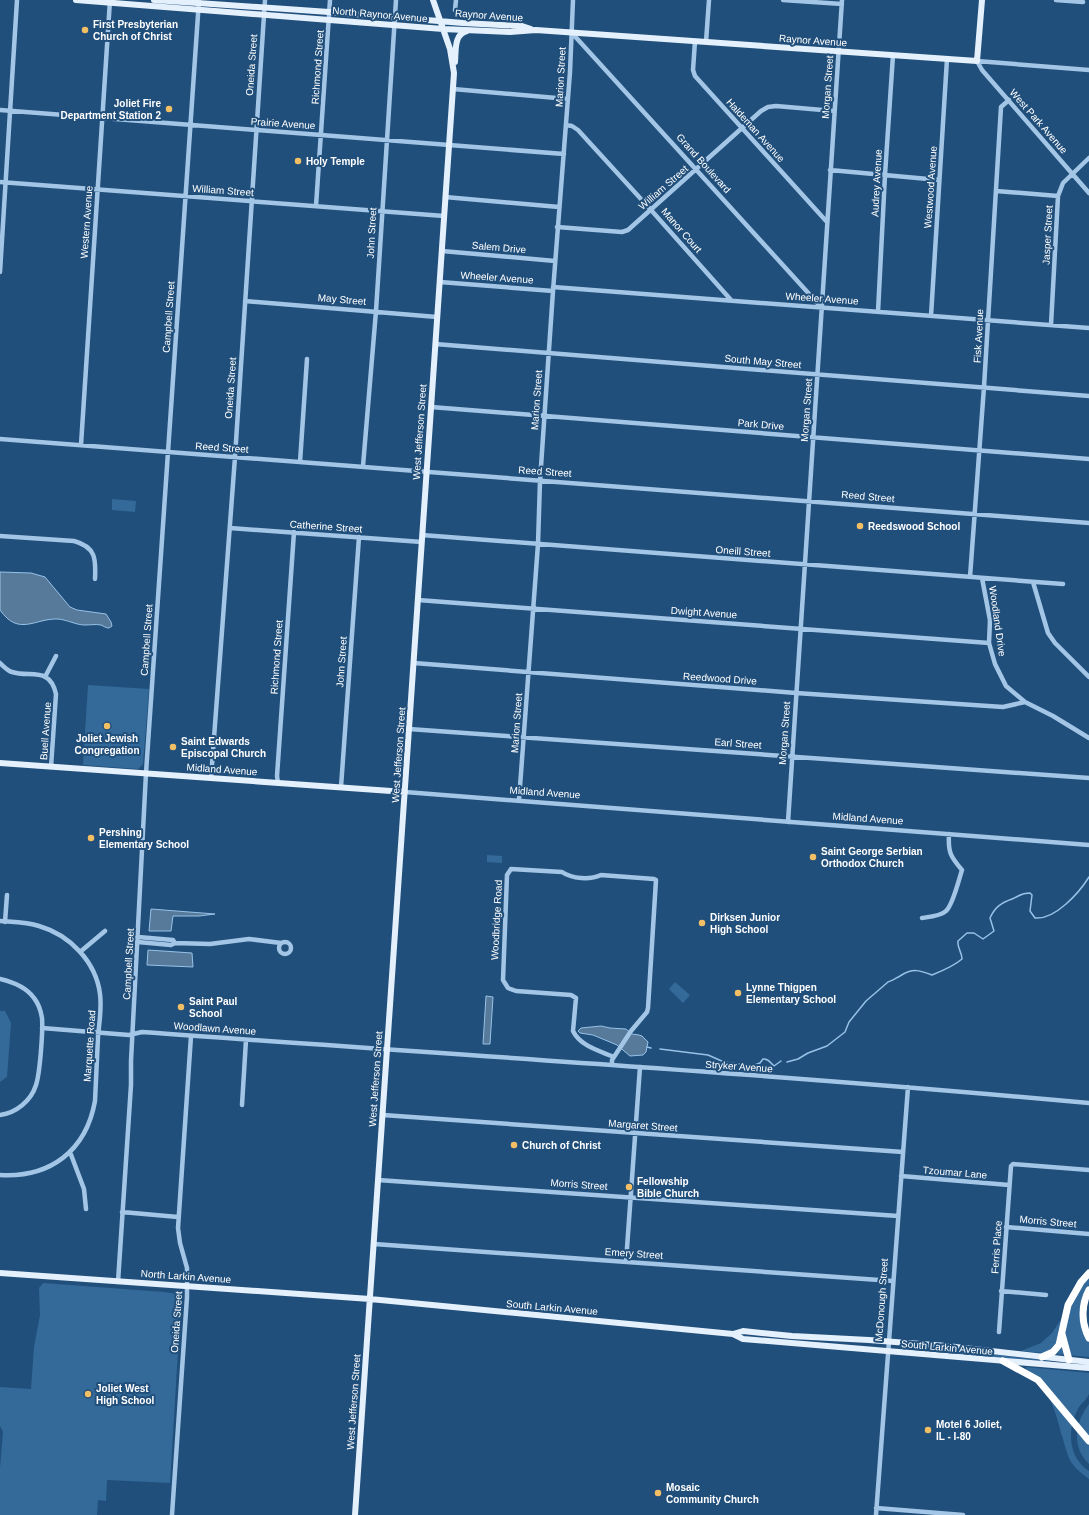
<svg xmlns="http://www.w3.org/2000/svg" width="1089" height="1515" font-family="Helvetica,sans-serif">
	<rect width="100%" height="100%" fill="#214f7b"/>
	<path fill="#346a99" d="M112 499 136 501 135 512 112 510Z
		M88 685 149 689 143 764 138 769 83 765Z
		M487 855 502 856V863L487 862Z
		M675 982 690 995 683 1003 669 989Z
		M0 1011H5L11 1023 7 1077 0 1082Z
		M1089 1276V1285L1084 1293 1086 1337 1089 1342V1357L1021 1351 1041 1343 1052 1333Z
		M43 1283 164 1292 177 1294 181 1301 170 1483 107 1480 106 1501 98 1500 97 1515H0V1468L3 1432 0 1426V1387L31 1389 34 1347 40 1315 39 1288Z
		M951 1353H980L1050 1361 1049 1362 951 1354Z
		M1026 1367 1089 1373C1089 1379 1089 1389 1089 1394 1087 1399 1082 1403 1079 1407 1067 1428 1067 1457 1089 1471V1479C1082 1474 1076 1469 1071 1462 1067 1455 1065 1446 1063 1439 1055 1412 1050 1385 1026 1369Z
		M1089 1404V1464C1071 1447 1075 1422 1089 1404Z"/>
	<path fill="#587a9a" stroke="#97c2e7" d="M0 572 31 573 45 577 70 607 77 610 106 614 111 622 112 626 109 628C105 628 104 626 101 625 95 624 91 625 85 625 76 625 68 620 58 619 35 618 19 637 0 610Z
		M151 909 215 914 199 916H173L171 931H149Z
		M148 950 192 953 193 967 147 965Z
		M486 996 493 997 490 1044H483Z
		M601 1026 610 1028 626 1029 632 1034 639 1035 642 1036 648 1042 646 1052 643 1055 630 1056 617 1045 593 1035 580 1033 578 1031 581 1028Z"/>
	<g fill="none" stroke-linecap="round" stroke-linejoin="round">
		<path stroke="#97c2e7" stroke-width="1.5" d="M647 1047 651 1048
			M660 1049 708 1055 724 1062 752 1066 760 1063 763 1059C769 1058 770 1063 774 1066L781 1061
			M787 1062 798 1059 808 1053 827 1046 845 1032 849 1022 866 1001 888 982C892 981 896 978 900 976 913 968 919 970 932 975 942 971 954 966 962 959 962 952 957 948 958 941L967 933H974L983 939 994 931 990 918C995 907 1001 903 1012 899 1020 896 1020 893 1030 893L1032 895 1030 911 1035 918C1055 920 1079 893 1089 877"/>
		<path stroke="#a4c6e6" stroke-width="4.5" d="M783 0 842 4
			M1056 0 1083 2
			M455 10 456 0
			M571 32 821 307
			M695 41 693 70 695 76 827 222
			M706 42 709 0
			M977 61 982 70 1089 193
			M977 61 1089 70
			M453 89 568 99
			M0 110 564 154
			M566 125 572 126 578 130 651 210 731 300
			M830 170 939 180
			M0 182 444 216
			M996 191 1058 196
			M445 197 559 207
			M316 206 330 0
			M557 227 622 232 628 230 761 111 768 107 776 106 834 111
			M442 251 555 261
			M0 272 17 0
			M440 282 553 291
			M553 287 1089 328
			M245 301 437 317
			M878 312 885 175 893 55
			M931 316 947 59
			M1051 325 1058 196 1063 183 1089 158
			M435 344 1089 396
			M431 407 1089 459
			M0 439 1089 523
			M81 445 110 0
			M300 462 307 359
			M363 466 376 311 396 0
			M230 528 422 542
			M422 535 1063 584
			M0 536 74 541C96 547 96 559 95 579
			M970 577 984 387 1001 107 1009 100
			M982 578 990 620 989 643 995 664 1006 686 1025 702 1053 716 1089 738
			M1033 582 1048 633 1055 643 1089 677
			M418 600 989 643
			M0 663C3 666 8 671 12 672 30 678 50 666 56 694L51 767
			M414 663 796 693 1003 707 1025 702
			M45 677 56 656
			M409 729 1089 778
			M211 778 235 457 265 0
			M278 783 277 776 294 532
			M341 787 359 537
			M405 792 1089 845
			M519 800 538 544 540 481 553 291 570 72 573 0
			M788 822 842 0
			M922 918C929 917 941 916 946 911 953 905 959 879 962 870 950 856 948 852 949 834
			M0 921C13 922 27 922 39 926 70 935 96 962 100 994 102 1009 99 1023 98 1037 97 1058 96 1079 95 1101 86 1151 50 1178 0 1175
			M5 922 7 895
			M138 937 173 940 175 943
			M138 942 171 945 175 943 210 944 249 939 281 943
			M279 948a6 6 0 1 1 12 0a6 6 0 1 1-12 0Z
			M80 952 105 931
			M0 979C13 982 26 987 34 998 38 1003 41 1012 42 1018 43 1031 40 1073 36 1085 31 1101 16 1113 0 1115
			M42 1028 129 1035 142 1032C458 1055 774 1074 1089 1103
			M612 1065V1060L631 1031 647 1012 648 1008 656 880 654 879 601 875C590 880 572 879 562 872L511 869 507 875 503 980 508 988 516 991 571 995 576 998 573 1031C580 1046 600 1051 614 1057
			M242 1105 246 1040
			M383 1115 903 1152
			M70 1152 84 1189 86 1209
			M901 1176 1009 1185
			M378 1180 898 1216
			M122 1212 178 1217
			M1006 1227 1089 1234
			M374 1244 893 1281
			M626 1262 640 1067
			M118 1282 131 1085V1061L146 773 199 0
			M1001 1291 1046 1295
			M999 1332 1011 1166 1013 1164 1089 1170
			M876 1508 963 1515
			M172 1515 187 1297V1268L180 1243 178 1228 191 1036
			M876 1515 908 1087"/>
		<path stroke="#e5f0fd" stroke-width="6" d="M76 0 443 29 510 32 536 30 977 61 982 0
			M154 0 329 12 463 23 522 26 531 29
			M455 62C456 50 454 34 467 31
			M0 763 405 792
			M0 1273 370 1299 733 1334 743 1339 1089 1368
			M733 1334 743 1331 792 1336 869 1340 947 1346 1089 1362
			M355 1515 454 73 450 49 433 0"/>
		<path stroke="#fff" stroke-width="7" d="M1089 1290C1081 1305 1081 1323 1089 1338
			M1062 1334 1069 1360
			M1042 1357 1053 1352 1059 1345 1068 1305 1081 1282 1089 1273
			M1003 1361 1038 1380 1089 1441"/>
	</g>
	<g fill="#f2bf65" stroke="#214f7b" stroke-width="1.5">
		<circle cx="85" cy="30" r="4"/>
		<circle cx="169" cy="109" r="4"/>
		<circle cx="298" cy="161" r="4"/>
		<circle cx="860" cy="526" r="4"/>
		<circle cx="107" cy="726" r="4"/>
		<circle cx="173" cy="747" r="4"/>
		<circle cx="91" cy="838" r="4"/>
		<circle cx="813" cy="857" r="4"/>
		<circle cx="702" cy="923" r="4"/>
		<circle cx="738" cy="993" r="4"/>
		<circle cx="181" cy="1007" r="4"/>
		<circle cx="514" cy="1145" r="4"/>
		<circle cx="629" cy="1187" r="4"/>
		<circle cx="88" cy="1394" r="4"/>
		<circle cx="928" cy="1430" r="4"/>
		<circle cx="658" cy="1493" r="4"/>
	</g>
	<g text-anchor="middle" stroke-width="4" stroke-linejoin="round" paint-order="stroke">
		<g font-size="10" fill="#fff" stroke="#214f7b">
			<text transform="translate(380 14) rotate(5)" y="4">North Raynor Avenue</text>
			<text transform="translate(489 15) rotate(4)" y="4">Raynor Avenue</text>
			<text transform="translate(813 40) rotate(4)" y="4">Raynor Avenue</text>
			<text transform="translate(251 65) rotate(-86)" y="4">Oneida Street</text>
			<text transform="translate(317 67) rotate(-86)" y="4">Richmond Street</text>
			<text transform="translate(560 77) rotate(-87)" y="4">Marion Street</text>
			<text transform="translate(827 87) rotate(-86)" y="4">Morgan Street</text>
			<text transform="translate(1039 121) rotate(49)" y="4">West Park Avenue</text>
			<text transform="translate(283 123) rotate(4)" y="4">Prairie Avenue</text>
			<text transform="translate(756 130) rotate(48)" y="4">Haldeman Avenue</text>
			<text transform="translate(704 163) rotate(48)" y="4">Grand Boulevard</text>
			<text transform="translate(876 183) rotate(-87)" y="4">Audrey Avenue</text>
			<text transform="translate(663 187) rotate(-41)" y="4">William Street</text>
			<text transform="translate(930 187) rotate(-86)" y="4">Westwood Avenue</text>
			<text transform="translate(223 190) rotate(4)" y="4">William Street</text>
			<text transform="translate(86 222) rotate(-86)" y="4">Western Avenue</text>
			<text transform="translate(682 230) rotate(49)" y="4">Manor Court</text>
			<text transform="translate(371 233) rotate(-87)" y="4">John Street</text>
			<text transform="translate(1047 235) rotate(-87)" y="4">Jasper Street</text>
			<text transform="translate(499 247) rotate(5)" y="4">Salem Drive</text>
			<text transform="translate(497 277) rotate(4)" y="4">Wheeler Avenue</text>
			<text transform="translate(822 298) rotate(4)" y="4">Wheeler Avenue</text>
			<text transform="translate(342 299) rotate(5)" y="4">May Street</text>
			<text transform="translate(168 317) rotate(-86)" y="4">Campbell Street</text>
			<text transform="translate(978 336) rotate(-87)" y="4">Fisk Avenue</text>
			<text transform="translate(763 361) rotate(5)" y="4">South May Street</text>
			<text transform="translate(230 388) rotate(-86)" y="4">Oneida Street</text>
			<text transform="translate(536 400) rotate(-86)" y="4">Marion Street</text>
			<text transform="translate(806 410) rotate(-86)" y="4">Morgan Street</text>
			<text transform="translate(761 424) rotate(5)" y="4">Park Drive</text>
			<text transform="translate(419 432) rotate(-86)" y="4">West Jefferson Street</text>
			<text transform="translate(222 447) rotate(4)" y="4">Reed Street</text>
			<text transform="translate(545 471) rotate(4)" y="4">Reed Street</text>
			<text transform="translate(868 496) rotate(5)" y="4">Reed Street</text>
			<text transform="translate(326 526) rotate(4)" y="4">Catherine Street</text>
			<text transform="translate(743 551) rotate(4)" y="4">Oneill Street</text>
			<text transform="translate(704 612) rotate(4)" y="4">Dwight Avenue</text>
			<text transform="translate(998 621) rotate(82)" y="4">Woodland Drive</text>
			<text transform="translate(146 640) rotate(-86)" y="4">Campbell Street</text>
			<text transform="translate(276 657) rotate(-86)" y="4">Richmond Street</text>
			<text transform="translate(341 662) rotate(-86)" y="4">John Street</text>
			<text transform="translate(720 678) rotate(4)" y="4">Reedwood Drive</text>
			<text transform="translate(516 723) rotate(-86)" y="4">Marion Street</text>
			<text transform="translate(45 731) rotate(-86)" y="4">Buell Avenue</text>
			<text transform="translate(784 733) rotate(-86)" y="4">Morgan Street</text>
			<text transform="translate(738 743) rotate(4)" y="4">Earl Street</text>
			<text transform="translate(398 755) rotate(-86)" y="4">West Jefferson Street</text>
			<text transform="translate(222 769) rotate(4)" y="4">Midland Avenue</text>
			<text transform="translate(545 792) rotate(4)" y="4">Midland Avenue</text>
			<text transform="translate(868 818) rotate(4)" y="4">Midland Avenue</text>
			<text transform="translate(496 920) rotate(-87)" y="4">Woodbridge Road</text>
			<text transform="translate(128 964) rotate(-87)" y="4">Campbell Street</text>
			<text transform="translate(215 1028) rotate(4)" y="4">Woodlawn Avenue</text>
			<text transform="translate(89 1046) rotate(-86)" y="4">Marquette Road</text>
			<text transform="translate(739 1066) rotate(4)" y="4">Stryker Avenue</text>
			<text transform="translate(375 1079) rotate(-86)" y="4">West Jefferson Street</text>
			<text transform="translate(643 1125) rotate(4)" y="4">Margaret Street</text>
			<text transform="translate(955 1172) rotate(5)" y="4">Tzoumar Lane</text>
			<text transform="translate(579 1184) rotate(4)" y="4">Morris Street</text>
			<text transform="translate(1048 1221) rotate(5)" y="4">Morris Street</text>
			<text transform="translate(996 1247) rotate(-86)" y="4">Ferris Place</text>
			<text transform="translate(634 1253) rotate(4)" y="4">Emery Street</text>
			<text transform="translate(186 1276) rotate(4)" y="4">North Larkin Avenue</text>
			<text transform="translate(881 1300) rotate(-86)" y="4">McDonough Street</text>
			<text transform="translate(552 1307) rotate(5)" y="4">South Larkin Avenue</text>
			<text transform="translate(176 1322) rotate(-86)" y="4">Oneida Street</text>
			<text transform="translate(947 1347) rotate(5)" y="4">South Larkin Avenue</text>
			<text transform="translate(353 1402) rotate(-86)" y="4">West Jefferson Street</text>
		</g>
		<g font-size="10" font-weight="bold" fill="#fff" stroke="#214f7b" text-anchor="start">
			<text x="93" y="28">First Presbyterian<tspan x="93" dy="12">Church of Christ</tspan></text>
			<text x="161" y="107" text-anchor="end">Joliet Fire<tspan x="161" dy="12">Department Station 2</tspan></text>
			<text x="306" y="165">Holy Temple</text>
			<text x="868" y="530">Reedswood School</text>
			<text x="107" y="742" text-anchor="middle">Joliet Jewish<tspan x="107" dy="12">Congregation</tspan></text>
			<text x="181" y="745">Saint Edwards<tspan x="181" dy="12">Episcopal Church</tspan></text>
			<text x="99" y="836">Pershing<tspan x="99" dy="12">Elementary School</tspan></text>
			<text x="821" y="855">Saint George Serbian<tspan x="821" dy="12">Orthodox Church</tspan></text>
			<text x="710" y="921">Dirksen Junior<tspan x="710" dy="12">High School</tspan></text>
			<text x="746" y="991">Lynne Thigpen<tspan x="746" dy="12">Elementary School</tspan></text>
			<text x="189" y="1005">Saint Paul<tspan x="189" dy="12">School</tspan></text>
			<text x="522" y="1149">Church of Christ</text>
			<text x="637" y="1185">Fellowship<tspan x="637" dy="12">Bible Church</tspan></text>
			<text x="96" y="1392">Joliet West<tspan x="96" dy="12">High School</tspan></text>
			<text x="936" y="1428">Motel 6 Joliet,<tspan x="936" dy="12">IL - I-80</tspan></text>
			<text x="666" y="1491">Mosaic<tspan x="666" dy="12">Community Church</tspan></text>
		</g>
	</g>
</svg>
